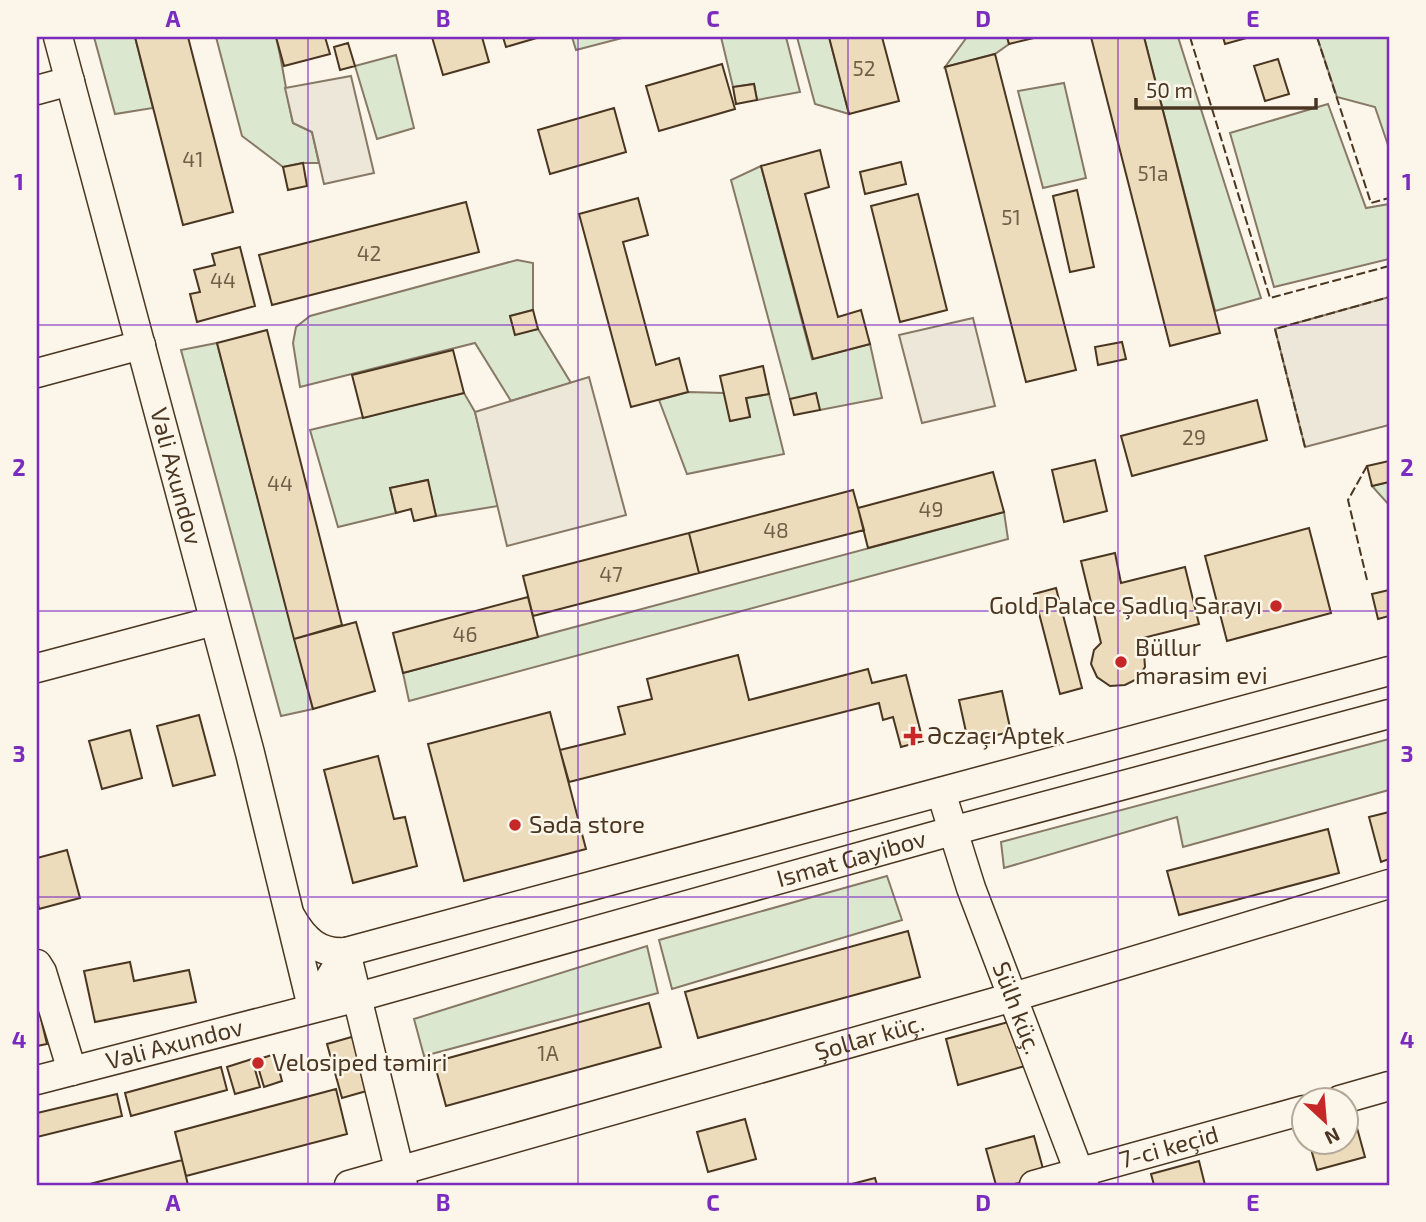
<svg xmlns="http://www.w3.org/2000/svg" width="1426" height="1222" font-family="'Exo 2',sans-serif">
	<rect width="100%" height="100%" fill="#fbf6e9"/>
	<path fill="#dce7d0" stroke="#887966" stroke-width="2" d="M94 37H135L153 108 115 114Z
		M216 37H276C283 65 286 94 293 123L312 132 319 163H303L283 167 242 136Z
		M572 37H626L576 50Z
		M721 37H786L800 92 757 100 754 84 733 87Z
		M797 37H829L849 114 815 104Z
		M967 37H1007L1009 44 995 54 945 67Z
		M1144 37H1178L1261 298 1215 311Z
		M1317 37H1389V148L1375 107 1337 97Z
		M396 55 414 128 377 139 355 66Z
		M1064 83 1086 178 1043 188 1018 91Z
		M1328 104 1366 208 1389 204V259L1274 287 1230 133Z
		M761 166 812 359 870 344 882 398 820 410 790 399 731 180Z
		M517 260 533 263V310L510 316 515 334 538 329 571 383 511 401 475 343 300 387 293 343 296 327 310 316Z
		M217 343 313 709 281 716 181 350Z
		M688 392 724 393 731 421 750 416 746 398 769 394 784 454 687 474 659 400Z
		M464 393 475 412 498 506 436 516 427 480 390 488 396 513 338 527 310 430Z
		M1389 482V505L1372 486Z
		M1004 512 1008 539 409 701 403 673Z
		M1389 739V790L1183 847 1177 817 1004 868 1001 842Z
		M887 876 902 920 672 989 659 940Z
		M647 946 658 993 424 1056 414 1019Z"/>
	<path fill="#ede7d9" stroke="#887966" stroke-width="2" d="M351 76 374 173 324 184 312 132 293 123 285 88Z
		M1389 297V425L1305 447 1275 329Z
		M973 318 995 406 922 423 899 335Z
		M589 377 626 515 507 546 475 412Z"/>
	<path fill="#ecdcbc" stroke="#4a3520" stroke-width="2" d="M135 37H188L233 212 183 225Z
		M276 37H325L330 54 284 66Z
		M432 37H482L489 62 443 75Z
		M503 37H540L506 47Z
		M829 37H882L899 101 849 114Z
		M1007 37H1038L1009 44Z
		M1091 37H1144L1220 333 1170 346Z
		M1223 37H1250L1225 44Z
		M348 43 355 66 340 70 334 47Z
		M995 54 1076 370 1026 382 945 67Z
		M1278 59 1289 94 1265 101 1254 66Z
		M722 64 735 109 659 131 646 86Z
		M754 84 757 100 736 104 733 87Z
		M614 108 626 152 550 174 538 130Z
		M820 150 829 187 805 194 838 317 861 310 870 344 813 359 761 166Z
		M901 162 906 184 865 194 860 172Z
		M303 163 307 186 288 190 283 167Z
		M1077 190 1094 267 1070 272 1053 196Z
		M918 194 947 310 900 322 871 206Z
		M638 198 648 235 623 242 656 365 679 358 688 392 631 407 579 214Z
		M466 202 479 252 272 305 259 255Z
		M240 247 255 306 197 322 190 294 200 292 194 270 215 265 212 254Z
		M533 310 538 329 515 335 510 316Z
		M267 330 342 625 294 639 217 343Z
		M1122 342 1126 359 1098 365 1095 347Z
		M453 350 464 393 363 418 352 375Z
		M763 366 769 394 746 398 750 417 730 421 720 376Z
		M816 393 820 410 794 415 790 399Z
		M1257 400 1267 440 1132 476 1121 436Z
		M1095 460 1107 511 1064 522 1052 470Z
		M1389 461V482L1372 486 1367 466Z
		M993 472 1004 512 868 548 858 508Z
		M428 480 436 516 414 521 411 509 396 513 390 488Z
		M853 490 864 530 699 573 689 533Z
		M1309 528 1331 613 1227 641 1205 556Z
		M689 533 699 573 533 616 523 576Z
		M1115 553 1121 583 1185 567 1199 624 1143 638 1145 667 1137 679 1125 685 1110 686 1097 677 1091 664 1094 650 1101 643 1081 561Z
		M1056 588 1082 688 1060 694 1034 594Z
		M1389 590V616L1378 619 1372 594Z
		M528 597 538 637 403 673 393 633Z
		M356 622 375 691 313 709 294 639Z
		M738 655 749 700 868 669 872 683 906 675 923 741 901 747 893 717 883 720 879 703 569 782 560 750 625 734 618 707 652 699 647 679Z
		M1002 691 1011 732 968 741 959 700Z
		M550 712 586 849 464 881 428 744Z
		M199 715 215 775 173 786 157 726Z
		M130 730 142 778 102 789 89 741Z
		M378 756 394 819 405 817 417 866 353 883 324 770Z
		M1389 812V859L1381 862 1369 817Z
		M1328 829 1339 873 1179 915 1167 871Z
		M67 850 80 898 39 909 37 899V858Z
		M908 931 920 977 698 1038 685 992Z
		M130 962 134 981 189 970 196 1002 95 1022 84 971Z
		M37 1002 47 1044 37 1046Z
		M649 1003 661 1047 446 1106 434 1062Z
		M1012 1021 1025 1066 958 1085 946 1039Z
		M355 1036 370 1090 342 1098 327 1044Z
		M275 1054 282 1081 264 1087 256 1060Z
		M252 1059 260 1087 235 1094 227 1067Z
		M221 1067 227 1090 131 1116 125 1093Z
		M336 1089 347 1134 186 1176 175 1132Z
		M117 1094 122 1116 37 1137V1113Z
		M1354 1117 1365 1157 1317 1170 1309 1142H1346V1120Z
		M745 1119 756 1159 708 1172 697 1132Z
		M1034 1136 1045 1176 1011 1185H996L986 1149Z
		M182 1160 188 1185H86Z
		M1199 1161 1205 1185H1154L1151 1174Z
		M875 1178 877 1185H848Z"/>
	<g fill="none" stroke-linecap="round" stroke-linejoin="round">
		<defs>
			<g id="minor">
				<path id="s1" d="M58 37 250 753 312 1007"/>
				<path d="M37 90 70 81"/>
				<path d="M37 373 141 345"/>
				<path d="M37 668 214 621"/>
				<path id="s2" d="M941 792 971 888 1084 1185"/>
				<path d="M291 917C304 940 319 954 346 952L1389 671"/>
				<path d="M346 952 403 1185"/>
				<path d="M37 964 42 972 72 1071"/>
				<path d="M312 1007 346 952"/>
				<path id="s3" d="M37 1080 358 997 952 831 1389 714"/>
				<path d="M1340 1100 1389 1086"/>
				<path id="s4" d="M349 1185 1013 997 1389 884"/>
				<path id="s5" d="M1034 1185 1304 1110"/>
			</g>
		</defs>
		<use href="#minor" stroke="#4a3520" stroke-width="31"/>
		<use href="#minor" stroke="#fbf6e9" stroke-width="28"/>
		<path stroke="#4a3520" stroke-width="2" stroke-dasharray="9 3.5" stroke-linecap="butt" d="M1190 37 1270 298 1389 266
			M1317 37 1371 203 1389 198
			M1305 447 1275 329 1389 297
			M1367 580 1348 500 1367 466"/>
	</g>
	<path fill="none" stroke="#7b2cbf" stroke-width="2" stroke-opacity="0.55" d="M308 37V1185M578 37V1185M848 37V1185M1118 37V1185M37 325H1389M37 611H1389M37 897H1389"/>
	<g fill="#c62828" stroke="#fbf6e9" stroke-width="2.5">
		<circle cx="1276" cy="606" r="7"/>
		<circle cx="1121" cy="662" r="7"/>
		<path d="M909.5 725.5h7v7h7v7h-7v7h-7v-7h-7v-7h7z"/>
		<circle cx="515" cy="825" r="7"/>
		<circle cx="258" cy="1063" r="7"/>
	</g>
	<g text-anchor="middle" stroke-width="5" stroke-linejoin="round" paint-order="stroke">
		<g font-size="21" fill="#725f47">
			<text x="864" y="76">52</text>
			<text x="193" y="167">41</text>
			<text x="1153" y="181">51a</text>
			<text x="1011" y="225">51</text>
			<text x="369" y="261">42</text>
			<text x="223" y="288">44</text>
			<text x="1194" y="445">29</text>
			<text x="280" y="491">44</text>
			<text x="931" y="517">49</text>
			<text x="776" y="538">48</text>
			<text x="611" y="582">47</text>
			<text x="465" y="642">46</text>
			<text x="548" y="1061">1A</text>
		</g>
		<g font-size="24" fill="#4a3520" stroke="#fbf6e9">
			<text dy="8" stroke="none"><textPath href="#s1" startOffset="455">Vəli Axundov</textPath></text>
			<text dy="8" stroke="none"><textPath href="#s3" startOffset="844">Ismat Gayibov</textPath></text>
			<text dy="8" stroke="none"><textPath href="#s2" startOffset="229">Sülh küç.</textPath></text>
			<text dy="8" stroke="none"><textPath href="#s4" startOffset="541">Şollar küç.</textPath></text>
			<text dy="8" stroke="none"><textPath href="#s3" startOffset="142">Vəli Axundov</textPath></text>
			<text dy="8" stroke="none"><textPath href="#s5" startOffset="140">7-ci keçid</textPath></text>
		</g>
		<g font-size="24" fill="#4a3520" stroke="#fbf6e9" text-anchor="start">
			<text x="1262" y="614" text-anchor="end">Gold Palace Şadlıq Sarayı</text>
			<text x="1135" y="656">Büllur<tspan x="1135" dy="28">mərasim evi</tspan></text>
			<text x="927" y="744">Əczaçı Aptek</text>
			<text x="529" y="833">Səda store</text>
			<text x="272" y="1071">Velosiped təmiri</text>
		</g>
	</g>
	<rect width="1426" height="1222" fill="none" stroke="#fbf6e9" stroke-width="77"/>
	<g transform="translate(1325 1121) rotate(154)"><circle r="33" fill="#fbf6e9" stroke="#b4a999" stroke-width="2"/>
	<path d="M0-5L12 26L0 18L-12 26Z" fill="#c62828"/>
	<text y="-10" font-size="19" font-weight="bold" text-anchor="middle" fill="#4a3520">N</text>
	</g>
	<path d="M1136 98v10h180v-10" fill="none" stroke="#4a3520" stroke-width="3.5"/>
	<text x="1146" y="98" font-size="21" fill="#4a3520" stroke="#fbf6e9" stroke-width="5" paint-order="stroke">50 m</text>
	<rect x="38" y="38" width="1350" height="1146" fill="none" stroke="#7b2cbf" stroke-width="2.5"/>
	<g font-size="23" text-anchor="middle" font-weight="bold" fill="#7b2cbf">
		<text x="173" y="27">A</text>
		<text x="443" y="27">B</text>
		<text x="713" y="27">C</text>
		<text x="983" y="27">D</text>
		<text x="1253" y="27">E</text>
		<text x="19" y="190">1</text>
		<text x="1407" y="190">1</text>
		<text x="19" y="476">2</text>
		<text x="1407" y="476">2</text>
		<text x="19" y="762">3</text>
		<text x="1407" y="762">3</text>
		<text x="19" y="1048">4</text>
		<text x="1407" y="1048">4</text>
		<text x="173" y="1211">A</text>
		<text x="443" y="1211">B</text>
		<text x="713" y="1211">C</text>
		<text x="983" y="1211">D</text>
		<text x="1253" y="1211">E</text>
	</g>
</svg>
